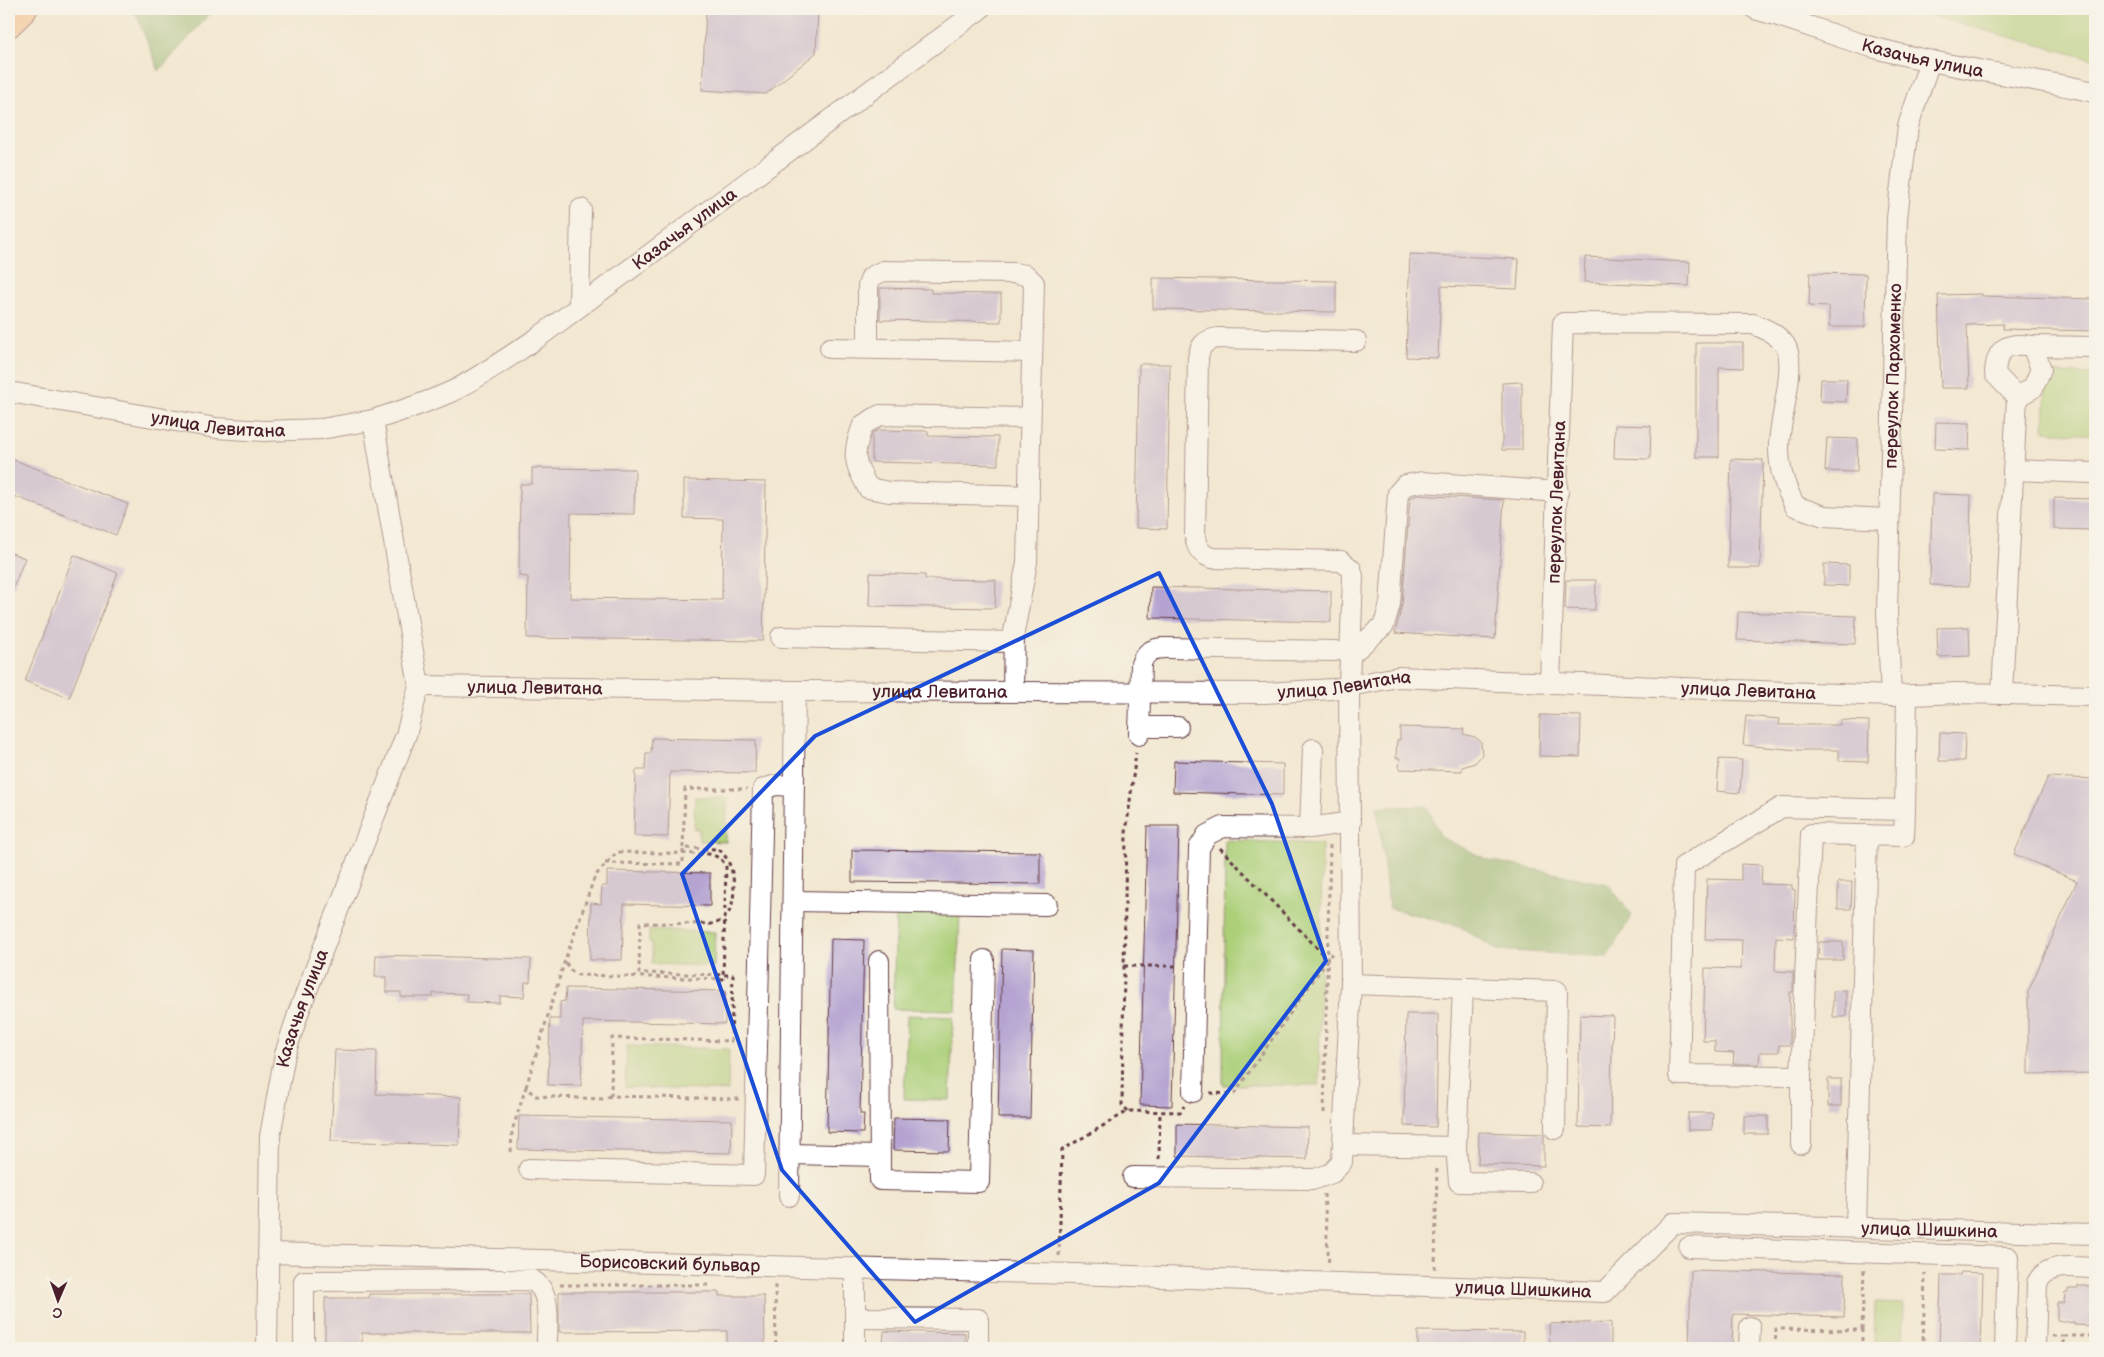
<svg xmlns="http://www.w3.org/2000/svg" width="2104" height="1357" font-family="'Balsamiq Sans',sans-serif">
	<rect width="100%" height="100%" fill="#f7f3e8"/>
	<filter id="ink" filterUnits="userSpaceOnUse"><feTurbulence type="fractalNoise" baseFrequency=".02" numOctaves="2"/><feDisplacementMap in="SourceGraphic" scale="10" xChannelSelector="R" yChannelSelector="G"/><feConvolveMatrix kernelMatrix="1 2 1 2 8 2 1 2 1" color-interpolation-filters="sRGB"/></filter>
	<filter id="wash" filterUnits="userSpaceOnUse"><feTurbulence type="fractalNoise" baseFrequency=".0096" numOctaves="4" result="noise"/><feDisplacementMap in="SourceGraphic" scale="20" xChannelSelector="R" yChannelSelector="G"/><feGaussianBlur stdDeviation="1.12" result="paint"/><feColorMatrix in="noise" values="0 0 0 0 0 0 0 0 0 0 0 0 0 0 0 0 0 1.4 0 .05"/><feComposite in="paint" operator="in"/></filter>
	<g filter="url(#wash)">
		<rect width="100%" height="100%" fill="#f2e8d2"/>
		<path fill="#accf78" stroke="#7b7752" d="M1906 9H2095V60Z
			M2046 372 2095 375V435L2044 431Z
			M695 797 727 798 726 842 699 841V829H694Z
			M1225 840 1322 844 1319 1085H1223Z
			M896 911 960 913 956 1010 893 1009Z
			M649 930 715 932 714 966 652 964V943H649Z
			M907 1015 953 1017 950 1100 904 1099Z
			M627 1046 729 1049 728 1091 625 1087Z
			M1875 1303 1903 1304 1902 1348H1874Z"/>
		<path fill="#89b268" stroke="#6a684a" d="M134 9H214L159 71Z
			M1427 806 1441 837 1488 860 1608 884 1632 915 1607 957 1497 950 1459 926 1389 908 1377 807Z"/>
		<g id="blocks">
			<path fill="#b5a4d2" d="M706 9H818L816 53 766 94 702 90Z
				M1410 254 1519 259 1517 289 1441 286 1438 358 1406 357Z
				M1585 257 1690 262 1689 286 1584 282Z
				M1810 273 1866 274 1865 327H1829V307L1809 306Z
				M1153 278 1336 281V312L1153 309Z
				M880 288 931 289V293L1001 294V322L880 320Z
				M1982 294V296L2095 299V331L2003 329V324L1967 325 1969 388H1941L1938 295Z
				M1696 343H1743V368L1719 367V457H1696Z
				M1139 364H1170L1167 529 1136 528Z
				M1821 379H1847L1846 402 1820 401Z
				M1522 382V450H1502V383Z
				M1936 422 1970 423 1969 450 1935 449Z
				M1615 425 1651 426 1650 459 1614 458Z
				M878 430 928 431V436L998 437V465L872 462V434Z
				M1827 438 1858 439 1857 472 1825 471Z
				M9 458 128 504 116 535 9 494Z
				M1731 459 1763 460 1760 568H1728Z
				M532 468 635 469 634 514 571 513 570 598 722 600 723 519 684 518V480L766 482 763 641 527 638 528 577 519 576 520 484H532Z
				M1932 494 1971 495 1969 586 1930 585Z
				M1417 495 1504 500 1495 639 1395 633 1402 605 1410 498Z
				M2054 498 2095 499V530L2054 529Z
				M9 552 25 558 10 596H9Z
				M74 555 118 573 69 698 25 681Z
				M1824 564 1849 565V586L1824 585Z
				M870 573 925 575V579L996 580 995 608 869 606Z
				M1566 580H1596L1595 610 1565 609Z
				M1151 587 1331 591V622L1150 618Z
				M1738 612 1856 616 1855 644 1737 640Z
				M1969 627 1970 656 1938 657 1937 628Z
				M1540 715 1581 716 1580 757 1539 756Z
				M1746 716 1780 719 1779 725H1840V720L1869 721 1868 762 1839 761V750H1798L1743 745Z
				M1400 727 1464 729 1463 734 1475 737 1481 742 1482 755 1475 763 1462 767V771L1399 769 1400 758H1396L1397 740H1400Z
				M1940 733 1965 734 1964 761H1939Z
				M652 738 756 740 755 773 670 772 668 837 634 836 636 770H645L646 753H651Z
				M1719 759 1742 760 1740 793 1717 791Z
				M1174 761 1283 764V795L1173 792Z
				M2048 777 2095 779V1073L2028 1074V992L2077 881 2014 854Z
				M1147 826H1179L1172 1106 1140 1105Z
				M852 850 1040 852V884L852 882Z
				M1741 864 1762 865 1761 884 1792 885V889L1795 890 1794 938 1776 937 1775 971 1793 972V992H1790V1045H1779V1052H1760L1759 1064H1733L1734 1053 1715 1052V1041H1703L1705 968 1741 969 1742 940 1705 939 1707 879 1741 880Z
				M607 871 710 873V906L624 904 622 960H590L591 903 601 904 602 886H607Z
				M1838 882H1852L1851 909H1838Z
				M831 939 864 940 860 1114H864L863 1133 827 1132Z
				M1819 942H1843V960H1818Z
				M1002 949 1034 950 1030 1118H998Z
				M376 955 531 959 530 982H525L524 997 500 996V1003L467 1002V994L433 993V997H401V992H386V977H375Z
				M566 988 725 991V1024L583 1021 581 1086 548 1085 550 1019H560V1002L565 1001Z
				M1846 990V1017H1833V991Z
				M1406 1014H1438L1436 1127 1404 1126Z
				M1580 1015 1613 1016 1610 1128 1578 1127Z
				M335 1050 377 1051 376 1094 461 1097 459 1145 331 1141Z
				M1828 1079H1841V1106H1828Z
				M1688 1113H1713L1712 1130H1688Z
				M519 1116 732 1120 731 1153 518 1149Z
				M1744 1116H1768V1134H1744Z
				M894 1118 950 1119 949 1151 893 1150Z
				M1177 1124 1308 1127 1307 1159 1177 1156Z
				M1479 1132 1544 1134V1166L1478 1164Z
				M1691 1270 1845 1274 1844 1317 1733 1314 1732 1348H1689Z
				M1961 1272 1983 1273 1981 1348H1939L1941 1275H1960Z
				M2078 1286H2095V1326L2074 1325V1323L2057 1320V1303H2064L2065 1293H2068V1289H2078Z
				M559 1292H719V1296H764L765 1348H727V1331L559 1332Z
				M369 1294H529L530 1333H362V1348H325V1298H369Z
				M1611 1322V1348H1550L1549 1324Z
				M884 1331 965 1333V1348H883Z
				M1418 1331 1523 1332V1348H1418Z"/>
		</g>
	</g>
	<g filter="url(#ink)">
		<use href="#blocks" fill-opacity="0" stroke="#633d44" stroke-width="1"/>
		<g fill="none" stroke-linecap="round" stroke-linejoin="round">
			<defs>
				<g id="minor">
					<path id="s1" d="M1755 9C1797 20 1837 38 1879 49 1950 68 2023 76 2095 92"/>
					<path d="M579 306 581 209"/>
					<path d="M2032 346 2095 347"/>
					<path d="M830 348 1032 352"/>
					<path d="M868 348V286L871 277 883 271 1013 273 1026 275 1034 283 1027 562 1014 632 1013 691"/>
					<path id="s2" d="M9 392 216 428 264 431 321 429 373 420 419 686 795 691 1265 693 1333 689 1398 677 1891 696 1957 693 2095 696"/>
					<path id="s3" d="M373 420C401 411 430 402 457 389 484 374 510 356 536 339L980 9"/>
					<path d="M2013 470 2092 473"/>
					<path d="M1029 496 889 492 868 488C853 460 852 455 863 425L880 415 1030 418"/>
					<path d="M781 637 1013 642"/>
					<path d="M1350 655 1384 625 1390 604 1398 493 1405 485 1422 482 1558 492"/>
					<path id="s4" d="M1550 682 1563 323 1753 324C1766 329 1777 334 1785 345 1798 364 1778 424 1779 448 1779 470 1785 487 1795 506L1824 516 1889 519"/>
					<path d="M2002 694 2017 397 2033 388 2041 369 2032 346C2007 342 1996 348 1995 374L2017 397"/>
					<path id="s5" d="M1891 696 1887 612 1897 218 1908 126 1930 61"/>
					<path d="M1139 727H1178"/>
					<path d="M1139 735 1141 664C1145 652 1153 648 1165 648L1335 651"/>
					<path d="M1782 807 1905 810 1904 836 1811 834 1801 1076 1679 1075 1684 866Z"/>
					<path d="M1905 810 1907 696"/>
					<path d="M1310 828 1313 749"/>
					<path d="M794 901 1047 905"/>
					<path d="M879 961 880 1180 979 1182 984 960"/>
					<path d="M1351 984 1557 991 1555 1129"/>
					<path d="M1193 1092 1199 848 1207 835 1223 827 1310 828 1351 822"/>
					<path d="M1801 1144V1076"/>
					<path d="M1344 1145 1456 1147 1459 1182 1530 1183"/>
					<path d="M1456 1147 1463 989"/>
					<path d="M790 1154 880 1156"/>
					<path d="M529 1169 754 1175 763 789 776 785 793 786"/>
					<path d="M1133 1177 1315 1179 1332 1173 1342 1162 1351 984 1349 685 1353 576 1351 569 1341 561 1212 558C1200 554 1196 547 1195 535L1198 358C1200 345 1205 340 1218 338L1356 341"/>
					<path d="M789 1196 795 691"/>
					<path d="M1856 1227 1867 835"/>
					<path d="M1689 1247 2008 1257 2005 1348"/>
					<path id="s6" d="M268 1253 1073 1274 1605 1292 1673 1223 2095 1234"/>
					<path d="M855 1318 978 1319V1348"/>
					<path id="s7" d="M267 1348 270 1136 285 1054 299 1011 406 735 419 686"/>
					<path d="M304 1348V1281L532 1280C554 1293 546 1326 547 1348"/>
					<path d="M855 1348V1268"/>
					<path d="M1749 1348 1750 1327"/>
					<path d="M2035 1348 2037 1283C2048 1261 2074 1268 2095 1268"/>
				</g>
				<path id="major" d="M9 24 24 9"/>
			</defs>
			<use href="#minor" stroke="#633d44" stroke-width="22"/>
			<use href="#major" stroke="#633d44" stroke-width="28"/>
			<path stroke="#633d44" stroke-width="3" stroke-dasharray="4 4" stroke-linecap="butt" d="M1220 848 1327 958
				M605 863 683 864V848
				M1124 966H1178
				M526 1087 565 960 595 876 617 852 709 854C717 856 722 859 726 866L723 979 578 975 569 969 565 960
				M1210 1093 1234 1094 1332 953
				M739 1099 611 1096 612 1038 731 1041 733 975 639 973 640 923 715 924C722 920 729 915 731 907 737 890 734 860 718 849L683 848 685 789H747
				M1128 1111 1122 1105 1126 833 1136 753
				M1324 1113 1330 844
				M511 1152 512 1131 526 1087 535 1096 603 1099 611 1096
				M1159 1159 1160 1112
				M1324 1194 1329 1265
				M1059 1256 1062 1150 1128 1111 1181 1112 1184 1106
				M1435 1269 1437 1165
				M560 1285H712
				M775 1285 776 1348
				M1862 1330 1864 1269
				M2052 1336H2064V1348
				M2064 1336H2095
				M1775 1348 1776 1329 1862 1330V1348
				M1923 1348 1925 1273"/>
			<use href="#minor" stroke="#fff" stroke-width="20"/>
			<use href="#major" stroke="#f9bd89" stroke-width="26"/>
		</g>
	</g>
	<path d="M0 0H2104V1357H0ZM1159 573 1272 804 1326 961 1159 1183 915 1322 782 1170 682 874 815 736Z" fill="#f2e8d2" fill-opacity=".55" fill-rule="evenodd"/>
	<path fill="none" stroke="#1d4ed8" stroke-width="4" stroke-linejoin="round" d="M1159 573 1272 804 1326 961 1159 1183 915 1322 782 1170 682 874 815 736Z"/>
	<g text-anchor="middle" stroke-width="5" stroke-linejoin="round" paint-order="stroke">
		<g font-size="18" fill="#4a1f2b" stroke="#f7f3e8">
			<text dy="6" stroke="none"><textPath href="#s1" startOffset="175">Казачья улица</textPath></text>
			<text dy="6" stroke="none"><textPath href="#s3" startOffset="368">Казачья улица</textPath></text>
			<text dy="6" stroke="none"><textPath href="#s5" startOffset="320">переулок Пархоменко</textPath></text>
			<text dy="6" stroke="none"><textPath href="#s2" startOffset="212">улица Левитана</textPath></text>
			<text dy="6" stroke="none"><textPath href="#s4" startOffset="180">переулок Левитана</textPath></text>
			<text dy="6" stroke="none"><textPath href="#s2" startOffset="1564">улица Левитана</textPath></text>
			<text dy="6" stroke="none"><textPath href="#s2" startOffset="754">улица Левитана</textPath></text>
			<text dy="6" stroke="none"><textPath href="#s2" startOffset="1969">улица Левитана</textPath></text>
			<text dy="6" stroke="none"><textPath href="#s2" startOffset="1159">улица Левитана</textPath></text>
			<text dy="6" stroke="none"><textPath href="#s7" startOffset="344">Казачья улица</textPath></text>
			<text dy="6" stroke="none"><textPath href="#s6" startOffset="1691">улица Шишкина</textPath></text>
			<text dy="6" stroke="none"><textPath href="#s6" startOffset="402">Борисовский бульвар</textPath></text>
			<text dy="6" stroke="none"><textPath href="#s6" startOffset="1256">улица Шишкина</textPath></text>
		</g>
	</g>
	<rect width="2104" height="1357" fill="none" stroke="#f7f3e8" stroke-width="30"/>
	<g transform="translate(58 1300) rotate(182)" stroke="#f7f3e8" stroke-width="4" paint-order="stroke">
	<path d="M0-4L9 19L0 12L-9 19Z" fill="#4a1f2b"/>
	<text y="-8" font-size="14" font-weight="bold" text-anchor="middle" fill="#4a1f2b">С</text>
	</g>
</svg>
